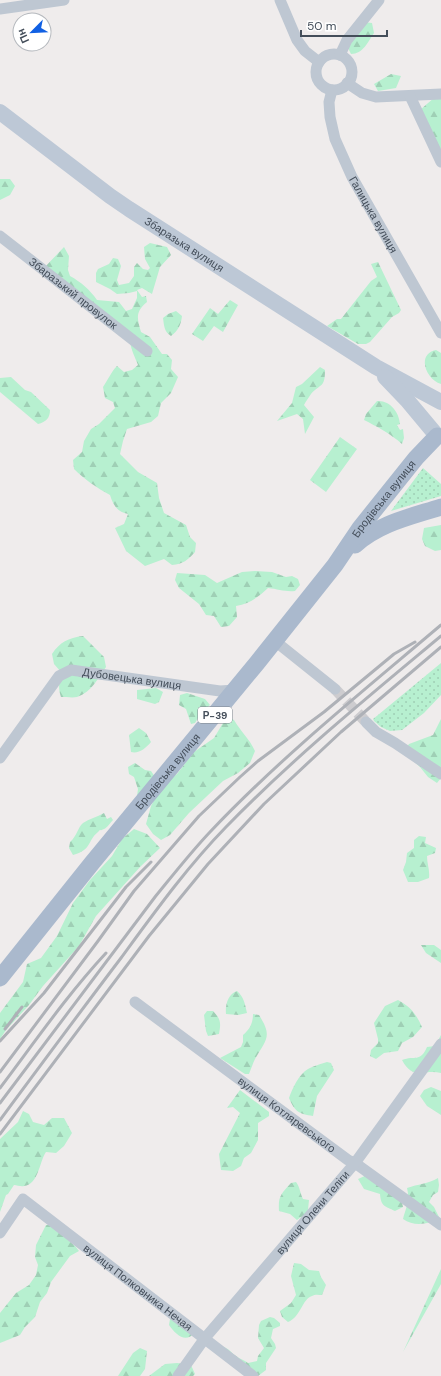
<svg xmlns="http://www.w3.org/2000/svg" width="441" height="1376" font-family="'DM Sans',sans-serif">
	<defs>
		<pattern id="grass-dots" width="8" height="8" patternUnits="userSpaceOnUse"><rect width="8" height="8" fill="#b7f0d0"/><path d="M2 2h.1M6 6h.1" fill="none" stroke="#9fcfb5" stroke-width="1.8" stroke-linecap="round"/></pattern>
		<pattern id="forest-firs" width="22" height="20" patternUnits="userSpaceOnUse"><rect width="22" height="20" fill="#b7f0d0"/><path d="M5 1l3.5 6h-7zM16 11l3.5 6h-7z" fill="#9fcfb5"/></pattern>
	</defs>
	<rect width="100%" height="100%" fill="#efecec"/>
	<path fill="url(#grass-dots)" d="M423 468 441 484V496L391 511Z
		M441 663V695L424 713 402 730 390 731 381 727 374 721 373 719 378 715Z"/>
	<path fill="url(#forest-firs)" d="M363 22 372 23 374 33C368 42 363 54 351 54L349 50 347 42Z
		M391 74 401 76 396 88 378 91 374 84Z
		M435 97 441 98V167L434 157 420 110Z
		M0 179H10L15 186 10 195 0 200Z
		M150 243 167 247 171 255 160 267 152 294 142 288 137 290 142 297 146 296 147 302C135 312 137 318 141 332L150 337 162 354H167L172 360 171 369 178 377 171 393 161 403 158 416 151 422 127 429 123 441 120 454 138 472 157 483 159 498 164 513 186 525 190 537 196 543 195 552C188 560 183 564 172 565L164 559 145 566 126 551 115 528 124 524 128 514C117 512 113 505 110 495 97 488 84 479 74 469L73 460 82 452 84 441 91 429 99 424 115 408 113 402 105 398 103 387C108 380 111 372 117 366L124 372 132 370 138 365C135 357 131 350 130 341L44 268 64 247 69 256 68 270 70 276C81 282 90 290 97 300L119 302 126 311 132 309 137 298V291L129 293 117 294 110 289 96 282V273L98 269 109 264 113 258 118 259 121 266 117 280 119 285 129 283 134 276V267L137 263 143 269 148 270 150 268 145 259 144 247Z
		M378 262 401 310 399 313 392 317 370 342 366 344H358L327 326 337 319H341L371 281 377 277 371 264Z
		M230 300 238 305 223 332 214 326 203 341 192 334 210 308 218 314Z
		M176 311 182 316C181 325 178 331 171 336 164 332 164 325 163 318L168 314Z
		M436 350 441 353V384C426 380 416 354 436 350Z
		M320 367 325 370C325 388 321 383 311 394 309 397 306 401 304 405L314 417 305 434 303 419 297 414 277 421 292 403 296 387 302 384Z
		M11 377 25 390 31 392 50 410C50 418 46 422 38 424L0 392V378Z
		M377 401C390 400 399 412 400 424L397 425 400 430 403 429 404 438 402 444C391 434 376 426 364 420L366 414Z
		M340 437 357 449 326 492 310 480Z
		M441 525V550L435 551 425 546 422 539 424 528Z
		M255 571 272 572 286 577 292 576 298 579 300 585 295 591C285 592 278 589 268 588 258 597 250 604 236 606L237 617 229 626 221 627 214 616 206 615 199 604 179 588 175 580 177 573 205 575 217 583 242 572Z
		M83 636 104 657 106 667C98 678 92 692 77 697 73 698 66 697 61 697 58 689 59 681 61 672L54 664 52 654C60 642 68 638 83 636Z
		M156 688 163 692 159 702 155 704 137 699V690Z
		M187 693 205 699 210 705 201 713 195 723 191 724 186 709 179 705 180 695Z
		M229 718 234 720C241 732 249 738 255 751L250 763 238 773 223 781 189 813 170 835 161 840 153 834 146 824 151 806 162 785 177 774 194 752 214 738 223 723Z
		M441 719V778L437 783 428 777 420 767 403 752 409 744 433 735Z
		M139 728 146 733 151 742C146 748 139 754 131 752L129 735Z
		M135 763 145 770 151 771 155 777 137 796 138 789 134 777 129 774 128 767Z
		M104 813 107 819 111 817 113 820C110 823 107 828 104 829 98 832 102 828 98 832 87 841 92 850 73 855L69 848 70 842C77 836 78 827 83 823 89 819 97 817 104 813Z
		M134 829 147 834 160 848 140 867 96 916 79 946 43 986 29 1005 6 1030 0 1039V1013L23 982 27 964 41 958 57 936 73 903 90 880 112 856 122 839Z
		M419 836 426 837 425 843 436 848 435 853 427 856C427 864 430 870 429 878L418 882H408L403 870 406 862 407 853 414 848V840Z
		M421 945H434L441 950V963L426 953Z
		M237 991C244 997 245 1004 247 1013L238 1015 226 1014C225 1005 228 994 237 991Z
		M398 1000C411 1007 416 1014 422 1027L413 1037 402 1043 398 1051 384 1053 376 1059 370 1056 371 1050 378 1043V1039L374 1023 385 1006Z
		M207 1011H213C221 1019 221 1023 219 1034L208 1036 206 1031 204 1015Z
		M253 1014 259 1015C273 1037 266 1039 255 1059 253 1063 251 1069 249 1074H245L220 1058 241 1047 243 1042V1035C250 1029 253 1023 253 1014Z
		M441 1035V1073C424 1069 413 1081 402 1060 415 1055 420 1063 427 1047L435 1046Z
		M327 1062 331 1063 334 1070 317 1096 313 1116C299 1114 295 1112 289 1098 292 1089 299 1074 308 1069 313 1066 321 1064 327 1062Z
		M431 1087 441 1091V1115L427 1106 420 1096 424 1090Z
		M240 1090 269 1112V1116L258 1123V1140L251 1153 244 1158 241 1166 233 1171 221 1170 219 1154 240 1113 233 1107 227 1108Z
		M23 1111 29 1114 33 1122 44 1125 52 1118H64L72 1133 64 1146 56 1153 46 1152C39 1162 39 1184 24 1186 21 1187 17 1185 14 1185L8 1194 6 1195 0 1212V1139L18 1122Z
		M367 1175 401 1198 403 1207 395 1211C385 1206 381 1207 380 1194L364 1189 358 1179Z
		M438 1178 439 1185 438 1192 433 1195 429 1202 434 1207 440 1219C428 1224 414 1227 403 1219 406 1208 410 1200 407 1188 418 1184 428 1184 438 1178Z
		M296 1182C300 1187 300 1193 303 1199L309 1200 308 1210 304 1215 297 1220 290 1214 279 1211C278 1196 281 1194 291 1183Z
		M46 1225H51L75 1246 79 1251 70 1256 51 1282 47 1293 40 1302 35 1317 25 1327 20 1335 0 1343V1313L16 1293 29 1285 36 1275 38 1265 35 1257 36 1245Z
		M294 1263 301 1264 309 1270 319 1271 321 1277 326 1285 322 1295C319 1295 315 1294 312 1296 302 1299 301 1317 288 1322L282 1317 280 1311 291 1303 296 1295 291 1276Z
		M441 1269V1284L403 1352Z
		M270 1317 274 1318 280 1323V1326L273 1329 271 1338 275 1344 276 1348 266 1363V1370L258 1376 223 1347C229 1348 231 1353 236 1356 240 1359 244 1360 248 1363L257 1361 258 1356 264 1348 258 1338 259 1325 261 1321Z
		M170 1319H174L195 1332C186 1344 176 1335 169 1325Z
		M140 1348 147 1351 145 1369 140 1376H118L133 1353Z
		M177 1363 191 1365 195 1374 193 1376H149L165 1364Z"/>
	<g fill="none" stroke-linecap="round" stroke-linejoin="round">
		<path stroke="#cdcccf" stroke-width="11" stroke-dasharray="11 5.5" stroke-linecap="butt" d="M335 689 366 722"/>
		<g stroke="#bec7d2" stroke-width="11">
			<path d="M280 0 297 40 305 51 319 62"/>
			<path d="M0 9 64 0"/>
			<circle cx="334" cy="72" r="18"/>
			<path d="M340 55 347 40 379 0"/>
			<path d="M347 83 362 93 376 97 441 94"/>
			<path id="s1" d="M332 90 329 102 330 117 335 139 352 177 441 333"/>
			<path d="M410 96 441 162"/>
			<path id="s2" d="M0 236 147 351"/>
			<path d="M275 641 335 689"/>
			<path d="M366 722 376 732 395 743 441 774"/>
			<path id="s3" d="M0 758 59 676 71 670 220 691 235 690"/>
			<path id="s4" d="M135 1002 348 1160 355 1163 441 1225"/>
			<path id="s5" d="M0 1233 23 1199 253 1376"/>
			<path id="s6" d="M178 1376 205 1338 355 1163 441 1044"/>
		</g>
		<g stroke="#bdc8d6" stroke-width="16">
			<path id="s7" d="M0 112 110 196 129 209 376 367 441 402"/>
			<path d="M385 377 407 400 437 436"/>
		</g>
		<g stroke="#aab9cd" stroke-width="17">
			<path d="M355 545C380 523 410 517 441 507"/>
			<path id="s8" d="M0 978 92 863 257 663 335 565 360 528 416 458 437 436"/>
		</g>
		<path stroke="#aeb1b7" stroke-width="3" d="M5 1029 22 1007
			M0 1041 44 993 126 887 151 862
			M0 1072 98 941 134 891 199 816 240 777 258 761 324 712 394 654 415 642
			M0 1088C34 1043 67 995 106 953
			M0 1103 155 897C173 875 191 852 210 832 281 757 362 692 441 625
			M0 1120C40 1066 80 1012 121 958 154 913 187 867 226 827 293 758 368 697 441 636
			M0 1134 149 936 208 864 264 804 341 732 441 647"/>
	</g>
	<g text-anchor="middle" stroke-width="3.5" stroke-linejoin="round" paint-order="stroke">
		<rect fill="#fff" stroke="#7c838c" stroke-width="1" x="198" y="707" width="34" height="16" rx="3"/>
		<g font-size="10" font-weight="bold" fill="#444e5a">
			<text x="215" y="719">Р-39</text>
		</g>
		<g font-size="11" fill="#444e5a" stroke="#fff">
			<text dy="4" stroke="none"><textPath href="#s1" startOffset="135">Галицька вулиця</textPath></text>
			<text dy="4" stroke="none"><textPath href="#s7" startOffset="227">Збаразька вулиця</textPath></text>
			<text dy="4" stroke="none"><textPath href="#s2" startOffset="93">Збаразький провулок</textPath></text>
			<text dy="4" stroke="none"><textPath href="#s8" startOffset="614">Бродівська вулиця</textPath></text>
			<text dy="4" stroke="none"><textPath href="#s3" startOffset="176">Дубовецька вулиця</textPath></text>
			<text dy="4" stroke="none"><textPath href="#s8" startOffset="266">Бродівська вулиця</textPath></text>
			<text dy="4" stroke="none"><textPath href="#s4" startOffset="189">вулиця Котляревського</textPath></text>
			<text dy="4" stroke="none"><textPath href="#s6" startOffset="212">вулиця Олени Теліги</textPath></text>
			<text dy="4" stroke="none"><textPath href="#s5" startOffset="186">вулиця Полковника Нечая</textPath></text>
		</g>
	</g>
	<g transform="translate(32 32) rotate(246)"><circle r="19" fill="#ffffff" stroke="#b4b8bd"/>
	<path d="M0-3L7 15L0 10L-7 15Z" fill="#1160e3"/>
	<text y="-6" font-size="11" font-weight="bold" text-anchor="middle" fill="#444e5a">Пн</text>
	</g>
	<path d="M301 30v6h86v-6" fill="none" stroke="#444e5a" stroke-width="2"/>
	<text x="307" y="30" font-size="12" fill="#444e5a" stroke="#ffffff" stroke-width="3" paint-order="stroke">50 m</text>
</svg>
